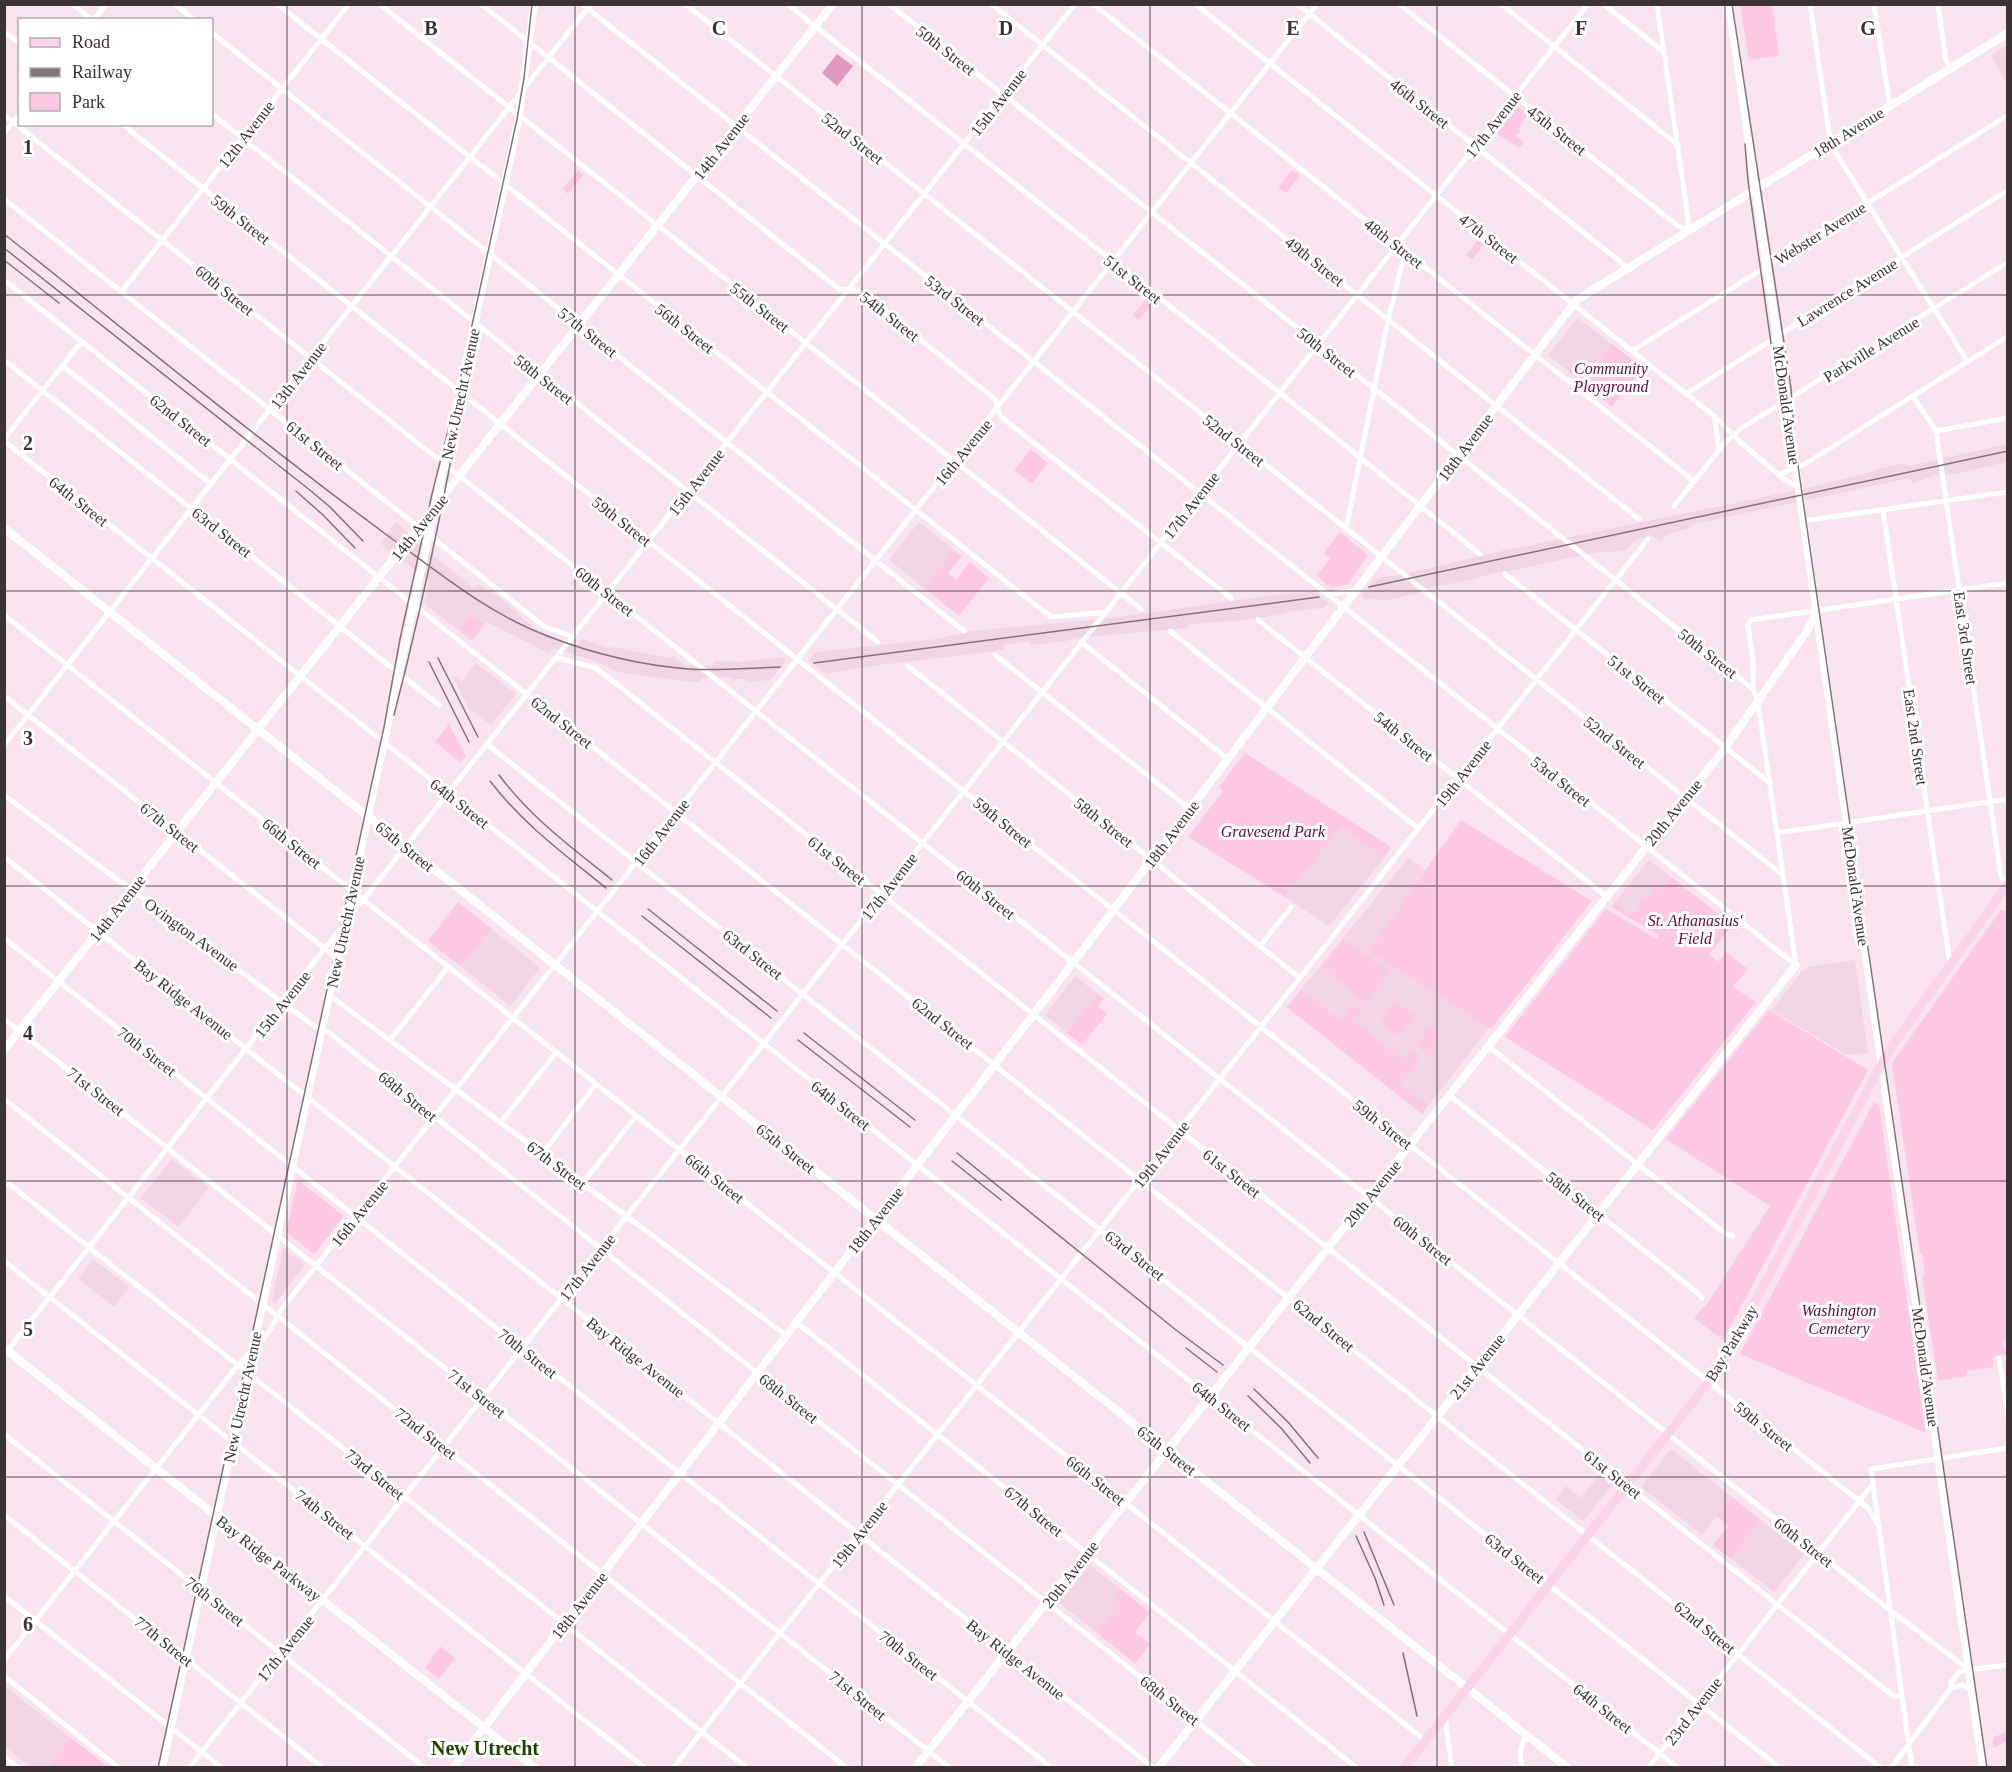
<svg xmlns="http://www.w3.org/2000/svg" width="2012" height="1772" font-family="'Times New Roman',serif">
	<rect width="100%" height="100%" fill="#f9e3ee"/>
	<path fill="#f1d5e3" d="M2007 45V84L1991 56Z
		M1578 318 1612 344 1589 374 1575 364 1569 372 1548 355Z
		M2007 444V462L1951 475H1936L1912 483 1910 478 1694 524 1687 529 1671 533 1659 541 1652 536 1635 540 1625 551 1592 553 1510 571H1501L1471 580 1428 588 1417 593 1389 600 1365 599 1362 595 1375 578 1400 575 1502 551 1808 488 1865 474 1881 468 1907 463 1909 466Z
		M396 522 435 557 474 588 478 584 500 598 534 628 561 640 577 645 582 639 608 648 613 647 669 658 673 656 685 665 713 666 714 661 741 662 784 657 785 663 770 680 747 682 745 679H736L734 681 728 677 702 678 699 682 675 680 618 672 595 661 554 648 548 653 487 622 472 641 426 605 425 601 429 581 381 544Z
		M919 522 954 550 924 588 889 560Z
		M1314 591 1329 603 1322 608 1292 611 1279 615 1235 621 1200 623 1187 625V628L1074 638 1067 641 1031 645 1030 641 1003 645 1004 650 879 665 826 674 809 660 815 652 937 639 971 631 1110 618 1268 596Z
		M476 663 516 694 491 725 468 707 452 674 462 682Z
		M1342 826 1384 858 1329 926 1285 897Z
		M1408 858 1425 870 1368 951 1489 1028 1422 1114 1287 1007Z
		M1649 860 1671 877 1660 890 1654 886 1648 899 1645 898 1632 914 1614 903Z
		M492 929 540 968 510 1006 460 966Z
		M1855 960 1868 1053 1847 1055 1771 1010 1802 971 1807 970V967Z
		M1075 976 1098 994 1067 1033 1045 1015Z
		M172 1159 209 1188 178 1227 141 1198Z
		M283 1248 305 1265 275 1304 272 1301Z
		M93 1259 129 1287 114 1307 78 1278Z
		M1671 1449 1732 1497 1702 1535 1641 1487Z
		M1600 1474 1613 1484 1583 1521 1555 1499 1566 1486 1581 1498Z
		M1761 1520 1804 1554 1774 1592 1731 1559Z
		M1090 1565 1121 1589 1115 1597 1120 1602 1096 1632 1059 1603Z
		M4 1685 108 1767H30L5 1747Z"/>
	<path fill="#fcc8e3" d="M1740 5H1772L1779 56 1749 60Z
		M1517 106 1528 115 1518 129 1520 131 1516 136 1524 142 1519 148 1496 133Z
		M578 170 583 175 568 194 563 189Z
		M1292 170 1300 176 1286 193 1278 187Z
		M1478 240 1484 245 1472 260 1466 255Z
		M1147 298 1153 303 1139 320 1133 315Z
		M1612 344 1643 368 1612 407 1569 372 1576 364 1589 374Z
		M1031 449 1048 463 1032 484 1014 470Z
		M1340 532 1368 555 1348 584 1331 588 1316 576 1330 559 1324 553Z
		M954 550 962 556 948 573 956 580 970 562 989 578 959 616 924 588Z
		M471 615 483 624 473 637 460 628Z
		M449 724 466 756 460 762 435 742Z
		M1245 753 1391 847 1384 858 1342 826 1285 897 1188 837 1223 791 1219 787Z
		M1461 820 1592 901 1491 1029 1368 951Z
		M1671 877 1733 925 1709 954 1718 962 1726 952 1748 969 1733 987 1756 1002 1653 1130 1505 1037 1606 909 1657 939 1659 935 1611 907 1614 903 1632 914 1645 897 1648 899 1654 886 1660 890Z
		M458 902 492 929 460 966 428 941Z
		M2001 910 2007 911 2008 1338 2003 1343 2007 1354 1995 1356 1993 1360V1367L1967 1371V1376L1938 1381 1922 1276 1925 1275 1922 1254H1920L1892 1063Z
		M1343 939 1389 973 1365 1003 1322 967Z
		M1301 990 1340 1020 1352 1005 1363 1014 1356 1023 1402 1060 1411 1049 1421 1058 1400 1085 1427 1107 1422 1114 1287 1007Z
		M1098 994 1104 998 1098 1006 1107 1014 1082 1045 1067 1033Z
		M1395 1000 1415 1016 1399 1036 1380 1020Z
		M1769 1010 1868 1070 1723 1340 1694 1318 1704 1306 1705 1307 1770 1206 1666 1139Z
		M1430 1027 1438 1034 1430 1048 1435 1052 1431 1057 1416 1045Z
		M1874 1102 1879 1105 1926 1433 1740 1354Z
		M298 1180 344 1216 314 1254 286 1232Z
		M1732 1497 1761 1520 1731 1559 1713 1545 1728 1526 1717 1516Z
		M1121 1589 1150 1613 1135 1632 1150 1644 1135 1664 1096 1632 1120 1602 1115 1597Z
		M440 1646 455 1658 439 1679 425 1668Z
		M2007 1731V1741L1993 1748V1738Z
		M71 1738 108 1767H48Z"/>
	<path fill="#e297c0" d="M837 54 853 66 837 86 822 73Z"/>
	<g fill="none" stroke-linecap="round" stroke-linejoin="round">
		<path stroke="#fff" stroke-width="5" d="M73 4 92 20
			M175 4 194 20
			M277 4 1051 617 1106 612
			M379 4 1141 609
			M481 4 839 289 858 290 995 399 1001 417 1231 598
			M582 4 1796 965
			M685 4 1783 875
			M787 4 1280 393 1480 554
			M889 4 1753 689 1758 703 1796 965
			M991 4 1639 519
			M1093 4 1694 481
			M1195 4 1714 416 1739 441 1784 479 1793 484 1798 483
			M1297 4 1628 268
			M1399 4 1678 226 1688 231V218L1657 4
			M1501 4 1678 145
			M1603 4 1664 52
			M1810 4 1829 133 1834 150 1967 361
			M1874 4 1890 106
			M1938 4 1946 61 1950 69
			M94 20 106 4
			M4 32 20 43
			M212 33 964 631
			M212 114 878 642
			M4 115 1890 1610 1969 1670
			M122 124 1868 1508 1878 1525
			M4 133 20 114
			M4 199 545 627 574 637
			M4 280 1881 1768
			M122 291 349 4
			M1632 351 2008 115
			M4 360 439 705
			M63 366 121 412
			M1686 394 2008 190
			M1913 396 1936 431 2001 876 2008 884
			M123 414 211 484
			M1714 416 1719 450
			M1936 431 2008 418
			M4 439 82 341
			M4 441 1678 1768
			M1780 474 1805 464 2008 336
			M1674 506 1725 443 1739 430 2008 262
			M1883 510 1950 964
			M1803 521 2008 492
			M1346 529 1387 325 1405 252
			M1505 574 1770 783
			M1328 595 1356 590
			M4 615 1426 1741
			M1258 620 1607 897
			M1170 631 1419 829
			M1081 642 1228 759
			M995 655 1190 809
			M558 658 596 668 619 686 1787 1612 1895 1697 1902 1696
			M908 666 1300 978
			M1753 689V661L1748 625 1751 620 2008 583
			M4 696 337 958
			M4 745 591 4
			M488 745 1780 1768
			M4 795 314 1026 328 1032 1255 1768
			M1777 833 2008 799
			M4 857 1154 1768
			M4 938 1052 1768
			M1260 946 1291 907
			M329 995 786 1335
			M4 1019 950 1768
			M390 1040 448 967
			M1488 1046 1726 1234 1733 1236
			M1449 1095 1699 1294 1702 1298
			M4 1099 847 1768
			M500 1123 556 1053
			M542 1154 596 1084
			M4 1180 747 1768
			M582 1184 636 1116
			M4 1261 645 1768
			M796 1322 1357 1768
			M4 1355 352 914 1075 4
			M1999 1358 2008 1416
			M4 1434 425 1768
			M4 1515 323 1768
			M4 1596 222 1768
			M4 1660 238 1365C251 1352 272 1334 277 1315L1317 4
			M4 1676 119 1768
			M1951 1688 1963 1685 1971 1690
			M1445 1717 1452 1768
			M4 1757 18 1768
			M189 1768 1588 4
			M673 1768 1648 539
			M1522 1768 1520 1751 1526 1734
			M1648 1768 1872 1485
			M1891 1768 1951 1688V1683L1960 1671 2008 1665
			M1912 1768 1871 1469 2008 1448"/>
		<path stroke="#fff" stroke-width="8" d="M1729 4 1983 1768
			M4 528 1568 1768
			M4 1050 833 4
			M4 1348 535 1768
			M162 1768 518 122 534 4
			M453 1768 1073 963 1569 310 1577 300 1596 288 2008 33
			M915 1768 1725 748 1807 631 1816 612
			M1158 1768 1796 965"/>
		<path stroke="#fad4e8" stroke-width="9" d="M1404 1768 1719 1369 1882 1063 1894 1043 2008 884"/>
		<path stroke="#81737a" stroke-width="1.5" d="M1732 4 1791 388 1795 445 1987 1768
			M1745 144 1748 181 1772 350 1787 426
			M4 234C133 336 259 441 391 538 442 575 490 615 550 637 594 654 641 665 688 669 719 671 749 668 780 667
			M4 248 311 491 330 507 363 541
			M4 260 59 303
			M296 491 323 515 355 548
			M1369 587 2008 451
			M438 658 478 737
			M429 662 469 742
			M814 663 1319 597
			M394 715C419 619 440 521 458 422
			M499 775C532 819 570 846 612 880
			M490 781C524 825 563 853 606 888
			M648 909 777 1011
			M642 916 771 1018
			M804 1033 915 1120
			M798 1040 910 1127
			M957 1153 1176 1330 1223 1365
			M952 1161 1001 1200
			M1186 1348 1217 1372
			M1254 1389 1288 1422 1318 1458
			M1248 1396 1281 1428 1310 1463
			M1364 1532 1394 1605
			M1356 1536 1375 1578 1384 1605
			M1403 1653 1417 1716
			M158 1768 384 727 400 639 432 494 455 403 517 119 524 78 532 4"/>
	</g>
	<path fill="none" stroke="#3b3236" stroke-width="1.5" stroke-opacity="0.55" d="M287 4V1768M575 4V1768M862 4V1768M1150 4V1768M1437 4V1768M1725 4V1768M4 295H2008M4 591H2008M4 886H2008M4 1181H2008M4 1477H2008"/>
	<g text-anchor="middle" stroke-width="6" stroke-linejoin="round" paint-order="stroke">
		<g font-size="16" fill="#3b3236" stroke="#fff">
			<text transform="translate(946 50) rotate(38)" y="6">50th Street</text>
			<text transform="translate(998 102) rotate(-52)" y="6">15th Avenue</text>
			<text transform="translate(1420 103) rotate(38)" y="6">46th Street</text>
			<text transform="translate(1493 124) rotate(-52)" y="6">17th Avenue</text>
			<text transform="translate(1557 130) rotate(38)" y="6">45th Street</text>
			<text transform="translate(1848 132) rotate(-32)" y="6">18th Avenue</text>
			<text transform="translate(246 134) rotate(-52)" y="6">12th Avenue</text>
			<text transform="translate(853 138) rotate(38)" y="6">52nd Street</text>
			<text transform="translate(721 146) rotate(-52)" y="6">14th Avenue</text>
			<text transform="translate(241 219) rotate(38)" y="6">59th Street</text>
			<text transform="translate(1820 233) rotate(-32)" y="6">Webster Avenue</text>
			<text transform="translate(1489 238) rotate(38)" y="6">47th Street</text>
			<text transform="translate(1394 243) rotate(38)" y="6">48th Street</text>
			<text transform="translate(1315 261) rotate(38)" y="6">49th Street</text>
			<text transform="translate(1133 279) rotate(38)" y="6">51st Street</text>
			<text transform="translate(225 290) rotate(39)" y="6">60th Street</text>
			<text transform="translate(1847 292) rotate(-32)" y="6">Lawrence Avenue</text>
			<text transform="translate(955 300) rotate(38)" y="6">53rd Street</text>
			<text transform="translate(760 307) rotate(38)" y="6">55th Street</text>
			<text transform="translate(890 316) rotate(38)" y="6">54th Street</text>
			<text transform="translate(685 328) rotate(38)" y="6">56th Street</text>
			<text transform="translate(588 332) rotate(38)" y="6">57th Street</text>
			<text transform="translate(1871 349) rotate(-32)" y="6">Parkville Avenue</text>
			<text transform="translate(1327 352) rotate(38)" y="6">50th Street</text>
			<text transform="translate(298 375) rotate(-52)" y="6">13th Avenue</text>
			<text transform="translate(544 379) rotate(38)" y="6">58th Street</text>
			<text transform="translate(460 394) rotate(-78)" y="6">New Utrecht Avenue</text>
			<text transform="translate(1787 405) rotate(82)" y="6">McDonald Avenue</text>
			<text transform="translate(181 420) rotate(38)" y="6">62nd Street</text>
			<text transform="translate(1234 440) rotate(38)" y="6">52nd Street</text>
			<text transform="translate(315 445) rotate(39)" y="6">61st Street</text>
			<text transform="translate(1465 447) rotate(-53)" y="6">18th Avenue</text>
			<text transform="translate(963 452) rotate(-51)" y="6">16th Avenue</text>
			<text transform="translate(696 482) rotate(-52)" y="6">15th Avenue</text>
			<text transform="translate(79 501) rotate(38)" y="6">64th Street</text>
			<text transform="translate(1191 505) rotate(-52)" y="6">17th Avenue</text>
			<text transform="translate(622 521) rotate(38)" y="6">59th Street</text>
			<text transform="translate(419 527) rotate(-51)" y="6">14th Avenue</text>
			<text transform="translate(222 532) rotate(38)" y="6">63rd Street</text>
			<text transform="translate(605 591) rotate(38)" y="6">60th Street</text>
			<text transform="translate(1966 638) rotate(82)" y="6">East 3rd Street</text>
			<text transform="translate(1708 653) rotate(38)" y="6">50th Street</text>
			<text transform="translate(1637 679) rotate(38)" y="6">51st Street</text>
			<text transform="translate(562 722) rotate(38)" y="6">62nd Street</text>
			<text transform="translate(1404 736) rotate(38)" y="6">54th Street</text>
			<text transform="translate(1916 737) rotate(82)" y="6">East 2nd Street</text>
			<text transform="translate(1615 742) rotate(38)" y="6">52nd Street</text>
			<text transform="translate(1463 773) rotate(-52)" y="6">19th Avenue</text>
			<text transform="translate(1561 781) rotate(38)" y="6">53rd Street</text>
			<text transform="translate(460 803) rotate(38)" y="6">64th Street</text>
			<text transform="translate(1673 812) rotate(-51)" y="6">20th Avenue</text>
			<text transform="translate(1003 822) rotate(39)" y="6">59th Street</text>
			<text transform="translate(1104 822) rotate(38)" y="6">58th Street</text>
			<text transform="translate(170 827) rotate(38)" y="6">67th Street</text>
			<text transform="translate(661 832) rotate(-52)" y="6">16th Avenue</text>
			<text transform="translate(1171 834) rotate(-53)" y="6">18th Avenue</text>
			<text transform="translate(292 843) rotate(39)" y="6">66th Street</text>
			<text transform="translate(405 846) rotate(39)" y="6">65th Street</text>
			<text transform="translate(837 860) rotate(38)" y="6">61st Street</text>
			<text transform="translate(889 886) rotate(-52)" y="6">17th Avenue</text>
			<text transform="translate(1856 886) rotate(82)" y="6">McDonald Avenue</text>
			<text transform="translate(986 894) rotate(38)" y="6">60th Street</text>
			<text transform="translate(117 908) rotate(-52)" y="6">14th Avenue</text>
			<text transform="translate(345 922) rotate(-78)" y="6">New Utrecht Avenue</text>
			<text transform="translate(192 934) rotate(36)" y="6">Ovington Avenue</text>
			<text transform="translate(753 954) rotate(38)" y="6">63rd Street</text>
			<text transform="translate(184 999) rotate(38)" y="6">Bay Ridge Avenue</text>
			<text transform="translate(282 1004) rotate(-52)" y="6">15th Avenue</text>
			<text transform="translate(943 1023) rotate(38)" y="6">62nd Street</text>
			<text transform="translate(147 1051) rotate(38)" y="6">70th Street</text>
			<text transform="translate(96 1091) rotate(38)" y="6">71st Street</text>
			<text transform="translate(408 1096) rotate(39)" y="6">68th Street</text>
			<text transform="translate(841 1105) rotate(38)" y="6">64th Street</text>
			<text transform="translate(1383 1124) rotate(38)" y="6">59th Street</text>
			<text transform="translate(786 1148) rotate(38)" y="6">65th Street</text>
			<text transform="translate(1161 1154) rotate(-52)" y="6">19th Avenue</text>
			<text transform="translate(557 1165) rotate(37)" y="6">67th Street</text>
			<text transform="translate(1232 1173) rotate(38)" y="6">61st Street</text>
			<text transform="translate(715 1178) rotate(38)" y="6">66th Street</text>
			<text transform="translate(1372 1193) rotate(-51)" y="6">20th Avenue</text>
			<text transform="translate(1576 1196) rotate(38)" y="6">58th Street</text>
			<text transform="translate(359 1213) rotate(-51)" y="6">16th Avenue</text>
			<text transform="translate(875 1220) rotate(-52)" y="6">18th Avenue</text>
			<text transform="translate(1423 1240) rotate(38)" y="6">60th Street</text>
			<text transform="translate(1135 1255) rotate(38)" y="6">63rd Street</text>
			<text transform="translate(587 1267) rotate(-52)" y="6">17th Avenue</text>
			<text transform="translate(1324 1325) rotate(39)" y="6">62nd Street</text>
			<text transform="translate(1731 1343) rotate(-59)" y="6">Bay Parkway</text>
			<text transform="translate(528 1353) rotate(38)" y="6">70th Street</text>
			<text transform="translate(636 1357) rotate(38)" y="6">Bay Ridge Avenue</text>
			<text transform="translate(1477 1366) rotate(-52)" y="6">21st Avenue</text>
			<text transform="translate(1926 1367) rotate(82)" y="6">McDonald Avenue</text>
			<text transform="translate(477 1393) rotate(38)" y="6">71st Street</text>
			<text transform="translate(242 1397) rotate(-78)" y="6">New Utrecht Avenue</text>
			<text transform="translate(789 1398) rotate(38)" y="6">68th Street</text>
			<text transform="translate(1222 1406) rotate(38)" y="6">64th Street</text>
			<text transform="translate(1764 1426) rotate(38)" y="6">59th Street</text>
			<text transform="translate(426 1433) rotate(38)" y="6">72nd Street</text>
			<text transform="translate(1167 1450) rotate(38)" y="6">65th Street</text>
			<text transform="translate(375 1474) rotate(39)" y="6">73rd Street</text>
			<text transform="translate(1613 1474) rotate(38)" y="6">61st Street</text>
			<text transform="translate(1096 1480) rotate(38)" y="6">66th Street</text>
			<text transform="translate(1034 1511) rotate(39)" y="6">67th Street</text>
			<text transform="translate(325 1514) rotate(38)" y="6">74th Street</text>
			<text transform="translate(859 1534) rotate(-52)" y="6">19th Avenue</text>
			<text transform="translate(1804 1542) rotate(38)" y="6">60th Street</text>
			<text transform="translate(269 1558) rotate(38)" y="6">Bay Ridge Parkway</text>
			<text transform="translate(1515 1558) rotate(38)" y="6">63rd Street</text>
			<text transform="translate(1070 1574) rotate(-52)" y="6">20th Avenue</text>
			<text transform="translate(215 1601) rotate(38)" y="6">76th Street</text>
			<text transform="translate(579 1605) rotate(-52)" y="6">18th Avenue</text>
			<text transform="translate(1705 1627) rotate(39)" y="6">62nd Street</text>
			<text transform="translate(164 1641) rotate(39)" y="6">77th Street</text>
			<text transform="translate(285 1648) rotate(-51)" y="6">17th Avenue</text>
			<text transform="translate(909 1655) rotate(38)" y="6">70th Street</text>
			<text transform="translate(1016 1659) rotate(38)" y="6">Bay Ridge Avenue</text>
			<text transform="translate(858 1695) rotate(39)" y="6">71st Street</text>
			<text transform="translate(1170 1700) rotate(38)" y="6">68th Street</text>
			<text transform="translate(1603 1708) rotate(38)" y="6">64th Street</text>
			<text transform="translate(1693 1711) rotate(-52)" y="6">23rd Avenue</text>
		</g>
		<g font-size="16" font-style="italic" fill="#620944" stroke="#fff">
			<text x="1611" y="374">Community<tspan x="1611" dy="18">Playground</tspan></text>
			<text x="1273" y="837">Gravesend Park</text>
			<text x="1695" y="926">St. Athanasius'<tspan x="1695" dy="18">Field</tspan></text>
			<text x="1839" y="1316">Washington<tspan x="1839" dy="18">Cemetery</tspan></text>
		</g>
		<g font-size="20" font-weight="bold" fill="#1e4402" stroke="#fff">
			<text x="485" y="1755">New Utrecht</text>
		</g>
	</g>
	<g font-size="20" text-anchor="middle" font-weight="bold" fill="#3b3236" stroke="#fff" stroke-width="6" stroke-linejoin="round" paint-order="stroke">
		<text x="431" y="35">B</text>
		<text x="719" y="35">C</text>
		<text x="1006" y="35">D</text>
		<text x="1293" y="35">E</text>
		<text x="1581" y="35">F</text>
		<text x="1868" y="35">G</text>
		<text x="28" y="154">1</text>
		<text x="28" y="450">2</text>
		<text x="28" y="745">3</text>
		<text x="28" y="1040">4</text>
		<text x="28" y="1336">5</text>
		<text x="28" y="1631">6</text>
	</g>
	<rect width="2012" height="1772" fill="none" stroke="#3b3236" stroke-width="12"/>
	<rect x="18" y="18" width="195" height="108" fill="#ffffff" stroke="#b1adaf" stroke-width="1.5"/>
	<rect x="30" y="38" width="30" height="9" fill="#fad4e8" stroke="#b1adaf" stroke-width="1.5"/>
	<text x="72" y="48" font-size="18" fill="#3b3236">Road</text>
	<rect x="30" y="68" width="30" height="9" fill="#81737a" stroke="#b1adaf" stroke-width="1.5"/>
	<text x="72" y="78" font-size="18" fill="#3b3236">Railway</text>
	<rect x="30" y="93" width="30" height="18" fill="#fcc8e3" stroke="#b1adaf" stroke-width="1.5"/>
	<text x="72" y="108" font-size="18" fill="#3b3236">Park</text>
</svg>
